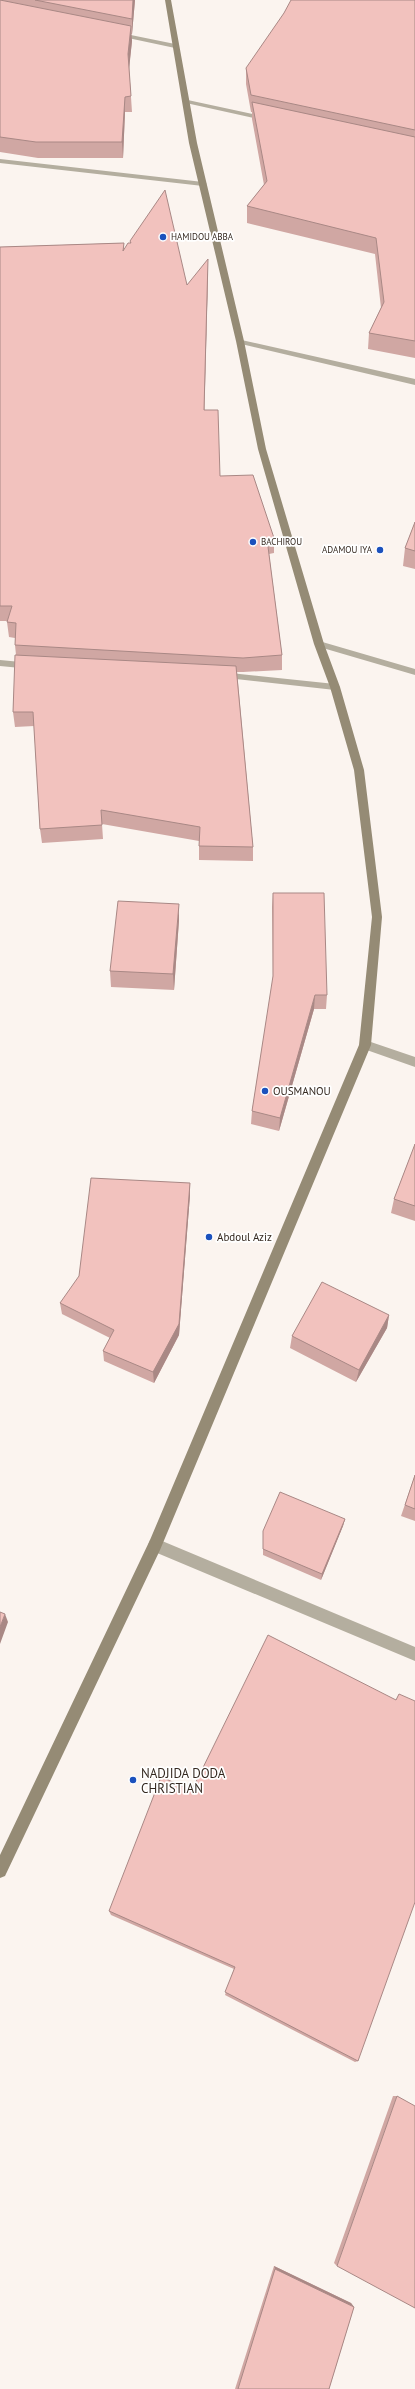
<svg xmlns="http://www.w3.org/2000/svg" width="415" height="2389" font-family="'PT Sans',sans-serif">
	<rect width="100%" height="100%" fill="#fbf4ef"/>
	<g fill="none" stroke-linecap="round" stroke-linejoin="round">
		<path fill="#b4ae9f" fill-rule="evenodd" d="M116 32 175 44 178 46 175 48 114 35 113 34Z
			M183 99 267 117 271 119 267 121 186 103H183Z
			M0 159 203 182 207 184 203 186 0 163Z
			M237 339 415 379V385L237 343Z
			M319 641 415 669V675L316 646V642Z
			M0 660 31 663 36 666 31 669 0 666Z
			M221 672 335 684 340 687 335 690 218 677 216 675Z
			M365 1040 415 1057V1067L361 1048 359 1045Z
			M155 1538 415 1647V1661L150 1550 148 1545 150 1540Z"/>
		<path fill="#958b75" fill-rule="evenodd" d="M165 0H171L197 143 244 341 266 449 324 644 340 687 364 770 382 917 371 1045 160 1550 5 1876 0 1878V1855L150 1540 359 1045 372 917 354 770 330 687 314 644 258 449 236 341 189 143Z"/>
	</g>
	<path fill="#d0a7a3" d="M0 0H135L132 34H131L132 41 129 67 132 112H125L123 158H38L0 152Z
		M415 0V358L368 349 369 333 381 308 375 254 247 223V206L264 185 252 119V112H251L246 84V68Z
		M130 241 187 285 208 274 204 410 220 476 274 538V553L269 554 282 655V670L243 672H237L253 847V861L199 860V841L102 824 103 839 42 843 40 829 34 726 15 727 13 712 16 655 15 645V638L9 637 7 622V621H0V247L124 243V250L130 243Z
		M415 522V569L403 566 405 548Z
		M273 893 327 995 326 1009H314L279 1131 251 1124 252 1111 273 981 272 907Z
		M179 920 174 990 111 987 110 971Z
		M415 1144V1221L391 1213 394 1199Z
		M190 1183V1195L179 1335 154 1383 104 1361 103 1351 110 1338 62 1314 60 1303Z
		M389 1315 387 1328 356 1382 290 1348 292 1336Z
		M415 1475V1521L401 1516Z
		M345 1519 343 1526 321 1580 263 1555V1531Z
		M399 1694 358 2061 355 2062 225 1995 234 1969 111 1915 109 1911 192 1790 396 1700Z
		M393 2096H397L337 2266 334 2263Z
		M274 2266 351 2303 354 2307 329 2389H235Z"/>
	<path fill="#a98885" d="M133 0H135L132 34V19Z
		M131 26 132 41 129 70 128 54Z
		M125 97V112L123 158 122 142Z
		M208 259V274L204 425V410Z
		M179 904V920L174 990 173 974Z
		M315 995 314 1009 279 1131 280 1118Z
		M190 1183V1195L179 1335 154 1383 153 1372Z
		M389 1315 387 1328 356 1382 359 1370Z
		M345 1519 343 1526 321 1580 322 1574Z
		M5 1614 8 1622 0 1644V1627Z
		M274 2266 351 2303 354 2307 275 2269Z"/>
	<path fill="#f2c2be" stroke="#a98885" d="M0 0 131 26 128 54 131 96 125 97 122 142H36L0 137Z
		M35 0H133L132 19Z
		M291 0H415V130L251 95 246 68 284 13Z
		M252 102 415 137V341L369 333 384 302 376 238 247 206 267 181Z
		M165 190 187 285 208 259 204 410H218L220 476 253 475 274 538 267 539 282 655 243 658 15 645 16 623 7 622 12 606H0V247L124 243 123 251 128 243H131L130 241Z
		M415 522V551L405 548Z
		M15 655 236 666 253 847 199 846 200 827 101 810 102 825 40 829 33 712H13Z
		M273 893H324L327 995H315L280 1118 252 1111 273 976Z
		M118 901 179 904 173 974 110 971Z
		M415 1144V1206L394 1199Z
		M91 1178 190 1183 179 1324 153 1372 103 1351 114 1330 60 1303 79 1276Z
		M322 1282 389 1315 359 1370 292 1336Z
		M415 1475V1509L405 1505Z
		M280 1492 345 1519 322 1574 263 1549V1531Z
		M0 1612 5 1614 0 1627Z
		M268 1635 396 1700 399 1694 415 1701V1902L358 2061 225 1992 235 1967 109 1911 161 1777 192 1790Z
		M397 2096 415 2106V2308L337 2266Z
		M275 2269 354 2307 329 2389H238Z"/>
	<g fill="#1b51bd" stroke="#fff" stroke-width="1.5">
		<circle cx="163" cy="237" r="4"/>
		<circle cx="253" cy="542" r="4"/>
		<circle cx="380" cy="550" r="4"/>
		<circle cx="265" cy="1091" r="4"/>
		<circle cx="209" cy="1237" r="4"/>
		<circle cx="133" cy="1780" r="4"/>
	</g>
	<g text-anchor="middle" stroke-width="3.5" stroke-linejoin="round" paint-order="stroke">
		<g font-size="9" fill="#34281f" stroke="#fff" text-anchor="start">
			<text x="171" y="240">HAMIDOU ABBA</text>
			<text x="261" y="545">BACHIROU</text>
			<text x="372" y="553" text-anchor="end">ADAMOU IYA</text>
		</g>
		<g font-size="11" fill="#34281f" stroke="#fff" text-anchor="start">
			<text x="273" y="1095">OUSMANOU</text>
			<text x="217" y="1241">Abdoul Aziz</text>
		</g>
		<g font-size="13" fill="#34281f" stroke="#fff" text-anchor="start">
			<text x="141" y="1778">NADJIDA DODA<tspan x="141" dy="15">CHRISTIAN</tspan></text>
		</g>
	</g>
</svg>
